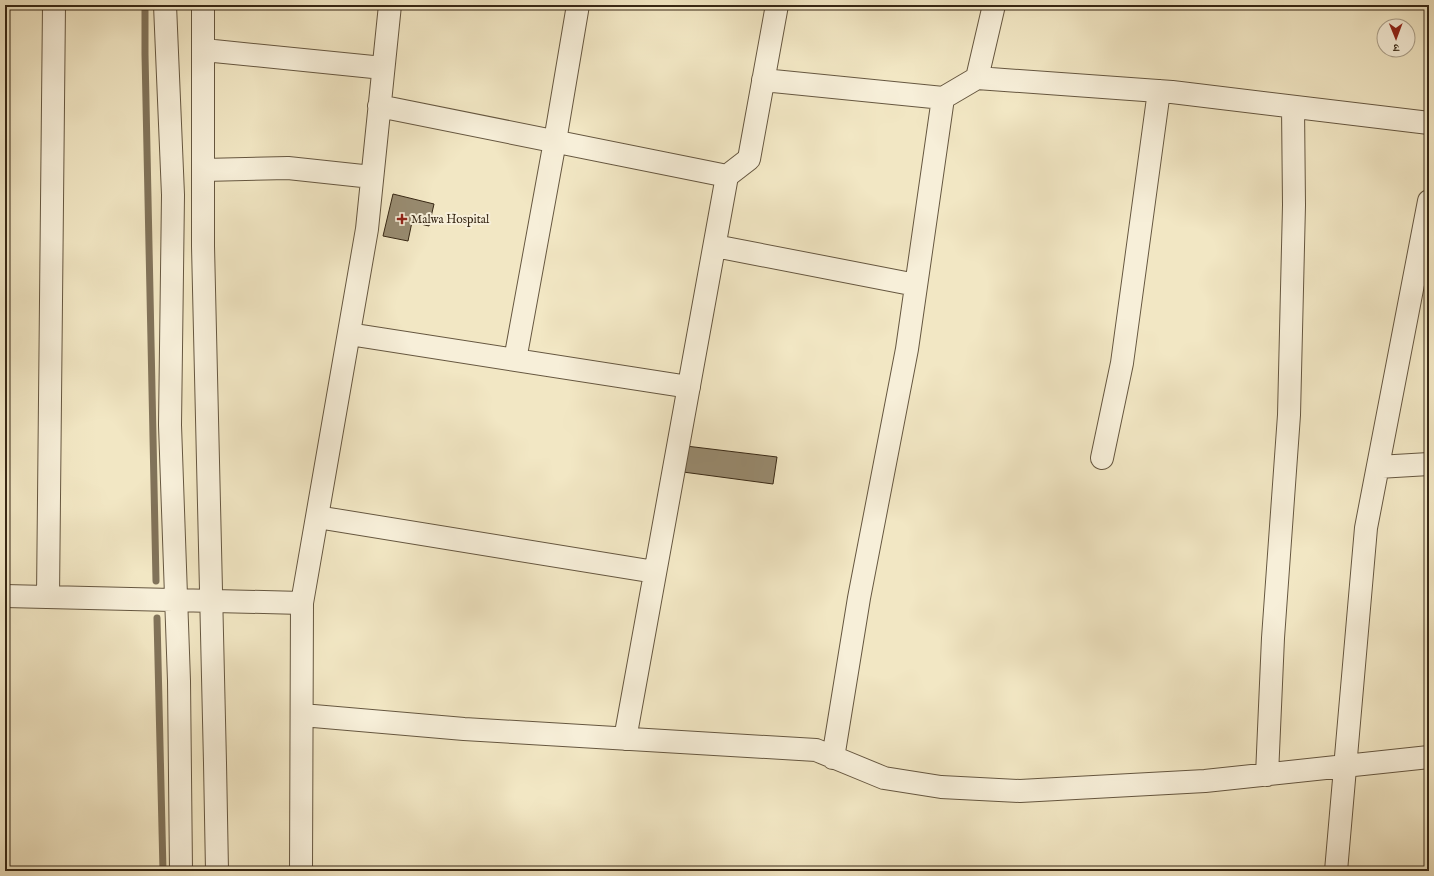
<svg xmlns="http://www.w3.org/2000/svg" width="1434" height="876" font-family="'IM FELL English','Noto Serif Devanagari',serif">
	<rect width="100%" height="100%" fill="#f2e7c4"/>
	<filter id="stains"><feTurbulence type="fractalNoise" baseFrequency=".005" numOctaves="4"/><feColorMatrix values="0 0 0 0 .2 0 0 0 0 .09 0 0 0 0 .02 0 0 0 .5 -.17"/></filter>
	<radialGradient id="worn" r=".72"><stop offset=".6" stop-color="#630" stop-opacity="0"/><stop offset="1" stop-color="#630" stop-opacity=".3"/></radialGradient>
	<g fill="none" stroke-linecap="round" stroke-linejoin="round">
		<path stroke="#81735a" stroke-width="7" d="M145 5V54L156 581
			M157 618 163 871"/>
	</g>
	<path fill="#988b70" stroke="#372714" d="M393 194 434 204 429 226 412 222 408 241 383 236Z
		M686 446 777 457 773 484 683 472Z"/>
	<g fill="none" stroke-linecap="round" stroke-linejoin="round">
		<defs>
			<path id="minor" d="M165 5 173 195 170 425 179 681 181 871
				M203 5V246L215 763 217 871
				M994 5 977 78 1172 92 1429 123
				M204 50 383 68
				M763 80 943 98 977 78
				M379 106 727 176 625 739
				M203 170 288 168 372 177
				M727 176 749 159 777 5
				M715 246 916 285
				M349 334 689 387
				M515 360 555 141 578 5
				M1102 458 1122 363 1159 91
				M1378 467 1429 464
				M317 517 655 572
				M5 596 302 603
				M48 597 54 5
				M302 715 464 729 816 750 884 778 941 787 1020 791 1205 781 1429 757
				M833 758 859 598 907 349 943 98
				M1267 775 1273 638 1289 415 1294 205 1293 107
				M301 871 302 603 367 229 390 5
				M1336 871 1366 528 1429 201"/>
		</defs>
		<use href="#minor" stroke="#665740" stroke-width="24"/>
		<use href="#minor" stroke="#f7efd9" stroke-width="22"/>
	</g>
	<path fill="#8f2418" stroke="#f7efd9" stroke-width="1.5" d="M400 213h4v4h4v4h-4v4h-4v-4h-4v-4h4z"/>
	<g text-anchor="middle" stroke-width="4" stroke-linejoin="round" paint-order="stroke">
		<g font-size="12" fill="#372714" stroke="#f7efd9" text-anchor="start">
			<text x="411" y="223">Malwa Hospital</text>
		</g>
	</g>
	<rect width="1434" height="876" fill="none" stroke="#f2e7c4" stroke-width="20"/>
	<rect x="6" y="6" width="1422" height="864" fill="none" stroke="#372714" stroke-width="2"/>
	<rect x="10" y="10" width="1414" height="856" fill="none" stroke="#372714"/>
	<g transform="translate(1396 38) rotate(179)"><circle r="19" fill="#f7efd9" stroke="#aa9f8a"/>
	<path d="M0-3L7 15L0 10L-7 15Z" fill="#8f2418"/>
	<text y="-6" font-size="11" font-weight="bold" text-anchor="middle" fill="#372714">उ</text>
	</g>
	<rect width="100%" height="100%" filter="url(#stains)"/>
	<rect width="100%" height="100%" fill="url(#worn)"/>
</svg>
